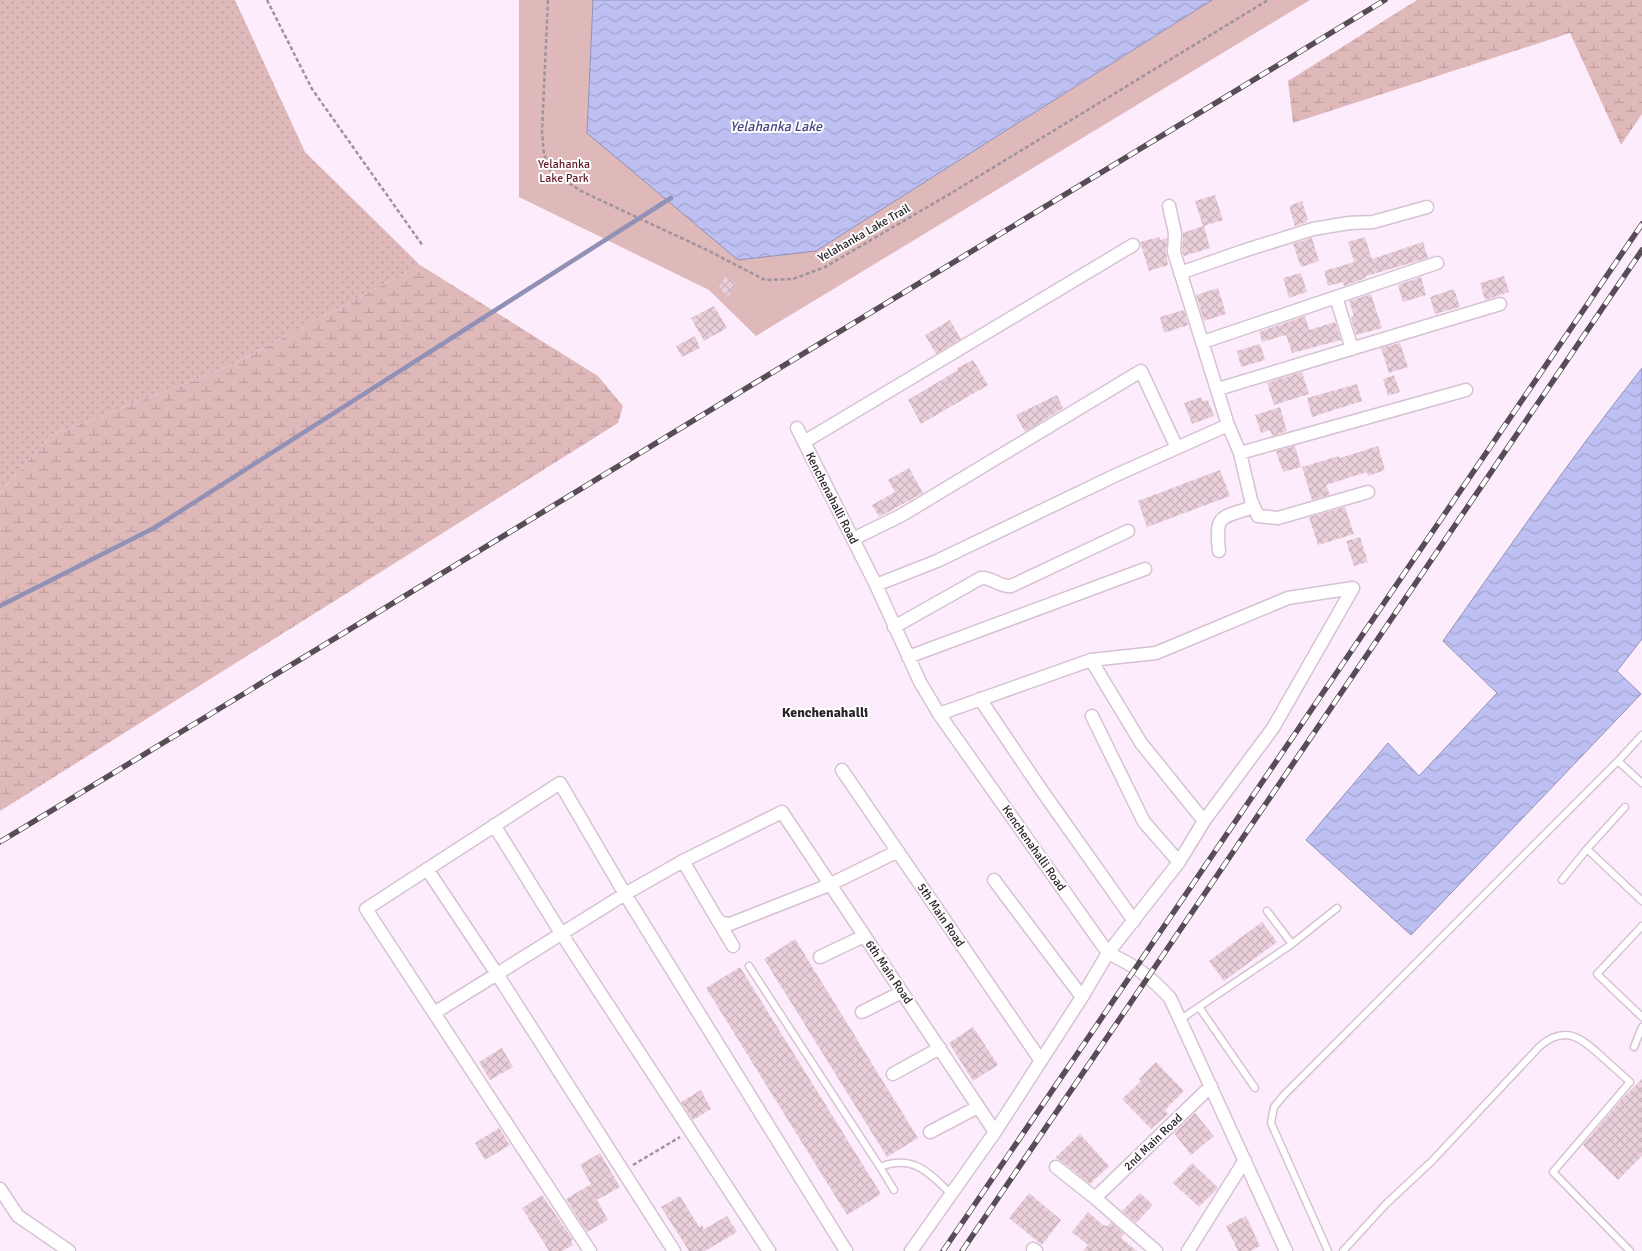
<svg xmlns="http://www.w3.org/2000/svg" width="1642" height="1251" font-family="Signika,sans-serif">
	<defs>
		<pattern id="grass-dots" width="8" height="8" patternUnits="userSpaceOnUse" patternTransform="scale(1.25)"><rect width="8" height="8" fill="#dfb8ba"/><path d="M2 2h.1M6 6h.1" fill="none" stroke="#bf9ea0" stroke-width="1.8" stroke-linecap="round"/></pattern>
		<pattern id="wetland-marsh" width="20" height="14" patternUnits="userSpaceOnUse" patternTransform="scale(1.25)"><rect width="20" height="14" fill="#dfb8ba"/><path d="M1 5h8M5 5V1M11 12h8M15 12V8" fill="none" stroke="#bf9ea0"/></pattern>
		<pattern id="water-waves" width="16" height="10" patternUnits="userSpaceOnUse" patternTransform="scale(1.25)"><rect width="16" height="10" fill="#bec0f3"/><path d="M0 5q4-4 8 0t8 0" fill="none" stroke="#a3a5d0"/></pattern>
		<pattern id="building-cross-hatch" width="8" height="8" patternUnits="userSpaceOnUse" patternTransform="scale(1.25)"><rect width="8" height="8" fill="#eacfda"/><path d="M0 0l8 8M0 8l8-8" fill="none" stroke="#c9b1bb"/></pattern>
	</defs>
	<rect width="100%" height="100%" fill="#fdedfc"/>
	<path fill="url(#grass-dots)" d="M0 0H235L305 152 420 265 223 369 51 435 0 493Z"/>
	<path fill="url(#wetland-marsh)" d="M1417 0H1642V114L1621 145 1570 33 1293 123 1288 81Z
		M420 265 598 376 623 406 618 423 0 811V493L51 435 223 369Z"/>
	<path fill="#dfb8ba" d="M519 0H593L587 133 816 251 1212 0H1310L756 336 709 290 519 197Z"/>
	<path fill="url(#water-waves)" stroke="#9191b6" d="M593 0H1212L816 251 738 260 587 133Z
		M1642 368V639L1617 671 1641 694 1411 935 1306 840 1388 743 1419 776 1497 693 1443 641C1508 549 1572 456 1642 368Z"/>
	<g fill="none" stroke-linecap="round" stroke-linejoin="round">
		<path stroke="#9191b6" stroke-width="4.5" d="M0 606 154 528 671 198"/>
	</g>
	<path fill="url(#building-cross-hatch)" d="M1215 195 1223 220 1204 226 1210 248 1184 256 1182 251 1183 233 1203 226 1195 201Z
		M1302 201 1308 220H1306L1307 222 1295 226 1289 206Z
		M1159 237 1160 240 1167 238 1166 252 1168 265 1149 271 1140 242Z
		M1365 237 1372 259 1423 242 1428 258 1366 276V278L1344 286 1343 282 1328 286 1324 271 1354 262 1348 242Z
		M1312 238 1319 261 1301 267 1293 244Z
		M1301 273 1307 292 1289 298 1283 278Z
		M1504 276 1509 292 1485 300 1480 283Z
		M725 277 736 283 729 296 718 289Z
		M1421 277 1426 295 1403 302 1398 285Z
		M1218 288 1226 314 1204 321 1196 295Z
		M1454 289 1460 307 1435 314 1430 297Z
		M1371 294 1382 328 1356 335 1351 317 1354 316 1349 301Z
		M714 306 727 328 704 341 691 318Z
		M1184 310 1188 325 1164 333 1160 317Z
		M1305 316 1309 330 1335 322 1341 340 1292 353 1286 335 1262 342 1259 332Z
		M950 320 961 339 936 354 925 335Z
		M695 336 700 348 682 357 676 346Z
		M1400 343 1408 367 1389 373 1381 348Z
		M1260 344 1265 360 1241 367 1237 351Z
		M973 360 988 385 921 424 908 400 958 370 957 368Z
		M1302 372 1309 394 1274 405 1267 383Z
		M1394 375 1400 392 1388 396 1383 379Z
		M1357 384 1362 401 1312 417 1307 398Z
		M1057 395 1063 408 1025 432 1016 415Z
		M1201 397 1202 401 1208 400 1214 416 1192 424 1184 403Z
		M1280 407 1287 431 1272 436 1270 430 1261 433 1255 415Z
		M1295 446 1301 467 1283 472 1276 451Z
		M1378 446 1385 470 1368 476 1367 472 1326 485 1330 495 1312 500 1302 467 1339 456 1340 458Z
		M909 468 923 493 879 517 872 505 895 492 888 480Z
		M1220 470 1230 496 1147 527 1138 501Z
		M1345 507 1354 534 1318 545 1309 517Z
		M1360 537 1368 562 1354 566 1346 541Z
		M1262 922 1277 942 1224 981 1209 961Z
		M795 939 918 1138 887 1157 764 959Z
		M740 967 881 1194 847 1215 706 988Z
		M973 1027 998 1065 973 1081 949 1043Z
		M502 1048 513 1067 490 1080 479 1062Z
		M1156 1062 1184 1091 1165 1110 1168 1114 1151 1129 1122 1099 1141 1081 1139 1079Z
		M1642 1079V1156L1618 1180 1583 1145 1622 1099Z
		M701 1090 711 1109 693 1120 681 1102Z
		M1195 1113 1214 1136 1191 1155 1174 1133Z
		M499 1128 510 1145 485 1160 475 1143Z
		M1080 1134 1109 1166 1090 1184 1056 1157Z
		M600 1153 620 1187 597 1200 608 1220 587 1232 566 1199 591 1184 580 1165Z
		M1192 1163 1218 1188 1199 1207 1173 1183Z
		M1029 1193 1061 1220 1042 1245 1009 1218Z
		M1140 1193 1153 1205 1136 1223 1122 1211Z
		M542 1195 573 1240 571 1241 573 1245 562 1251H549L522 1208Z
		M680 1196 699 1227 702 1225 704 1229 727 1216 737 1232 705 1251H689L661 1207Z
		M1088 1212 1103 1225 1107 1226 1111 1222 1124 1234 1121 1238 1137 1251H1083L1088 1245 1072 1232Z
		M1246 1216 1260 1246 1250 1251H1238L1226 1226Z"/>
	<g fill="none" stroke-linecap="round" stroke-linejoin="round">
		<defs>
			<path id="service" d="M1618 761 1642 735
				M1587 849 1642 901
				M1562 880 1587 849 1625 807
				M1267 911 1292 944
				M1642 926 1597 974 1642 1017
				M749 966 880 1167C914 1154 929 1173 951 1194
				M1199 1007 1255 1088
				M1181 1019 1292 944 1337 908
				M1634 1047 1642 1027
				M880 1167 894 1190
				M1328 1251 1271 1123 1274 1107 1284 1095 1618 761 1642 783
				M1343 1251 1386 1204 1432 1161 1540 1046C1565 1025 1580 1037 1601 1056 1610 1064 1620 1073 1630 1082L1553 1172 1630 1251"/>
			<path id="minor" d="M1180 273 1243 251 1313 229 1349 223 1373 222 1427 207
				M1336 297 1352 349
				M1203 342 1437 263
				M1218 389 1500 304
				M1228 425 1240 453 1466 390
				M797 428 876 585 920 682 939 714 1108 953C1135 966 1149 975 1170 998L1286 1251
				M804 442 1133 245
				M1240 453 1251 500 1258 516 1278 518 1368 492
				M853 539 902 515 1141 371 1177 448
				M1219 551C1215 514 1220 518 1254 507
				M876 585 937 561 1114 476 1228 425 1174 252 1175 233 1169 206
				M894 627 981 578C993 577 998 587 1011 586L1128 531
				M908 657 1145 569
				M1091 660 1141 743 1204 821
				M980 699 1040 788 1134 921
				M1092 716 1144 822 1179 862
				M842 770 1041 1061
				M494 825 561 933 769 1251
				M683 861 717 919 722 923 730 924 829 885 898 851
				M427 869 497 974 625 894 683 861 782 812 995 1132
				M994 880 1082 997
				M717 919 733 946
				M820 957 864 936
				M862 1012 902 992
				M434 1013 497 974 674 1251
				M893 1074 940 1048
				M930 1132 978 1107
				M1056 1167 1095 1198 1156 1251
				M0 1189 18 1216 69 1251
				M1095 1198 1211 1086
				M1033 1249 1036 1251
				M590 1251 366 909 560 783 625 894 846 1251
				M911 1251 995 1132 1082 997 1108 953 1179 862 1204 821 1273 728 1353 588 1288 598 1156 653 1091 660 939 714
				M1188 1251 1245 1160"/>
		</defs>
		<use href="#service" stroke="#d6c2d4" stroke-width="9"/>
		<use href="#minor" stroke="#d6c2d4" stroke-width="15"/>
		<path stroke="#9f939e" stroke-width="2.5" stroke-dasharray="4 2.5" stroke-linecap="butt" d="M267 0 312 89 423 246
			M548 0 542 131 544 155 551 172 581 191 709 251 765 280 793 279 825 267 953 192 1268 0
			M633 1165 680 1137"/>
		<use href="#service" stroke="#fff" stroke-width="6"/>
		<use href="#minor" stroke="#fff" stroke-width="12"/>
		<defs>
			<path id="rail" d="M0 842 1385 0
				M943 1251 1642 224
				M962 1251 1642 250"/>
		</defs>
		<use href="#rail" stroke="#564d55" stroke-width="5.5"/>
		<use href="#rail" stroke="#fff" stroke-width="4" stroke-dasharray="11" stroke-linecap="butt"/>
	</g>
	<g text-anchor="middle" stroke-width="4" stroke-linejoin="round" paint-order="stroke">
		<g font-size="12" fill="#621c27" stroke="#fff">
			<text x="564" y="168">Yelahanka<tspan x="564" dy="14">Lake Park</tspan></text>
		</g>
		<g font-size="12" fill="#292228" stroke="#fff">
			<text transform="translate(864 233) rotate(-30)" y="4">Yelahanka Lake Trail</text>
			<text transform="translate(832 498) rotate(63)" y="4">Kenchenahalli Road</text>
			<text transform="translate(1034 848) rotate(55)" y="4">Kenchenahalli Road</text>
			<text transform="translate(941 915) rotate(56)" y="4">5th Main Road</text>
			<text transform="translate(889 972) rotate(56)" y="4">6th Main Road</text>
			<text transform="translate(1153 1142) rotate(-44)" y="4">2nd Main Road</text>
		</g>
		<g font-size="14" font-style="italic" fill="#494785" stroke="#fff">
			<text x="776" y="131">Yelahanka Lake</text>
		</g>
		<g font-size="14" font-weight="bold" fill="#292228" stroke="#fff">
			<text x="825" y="717">Kenchenahalli</text>
		</g>
	</g>
</svg>
